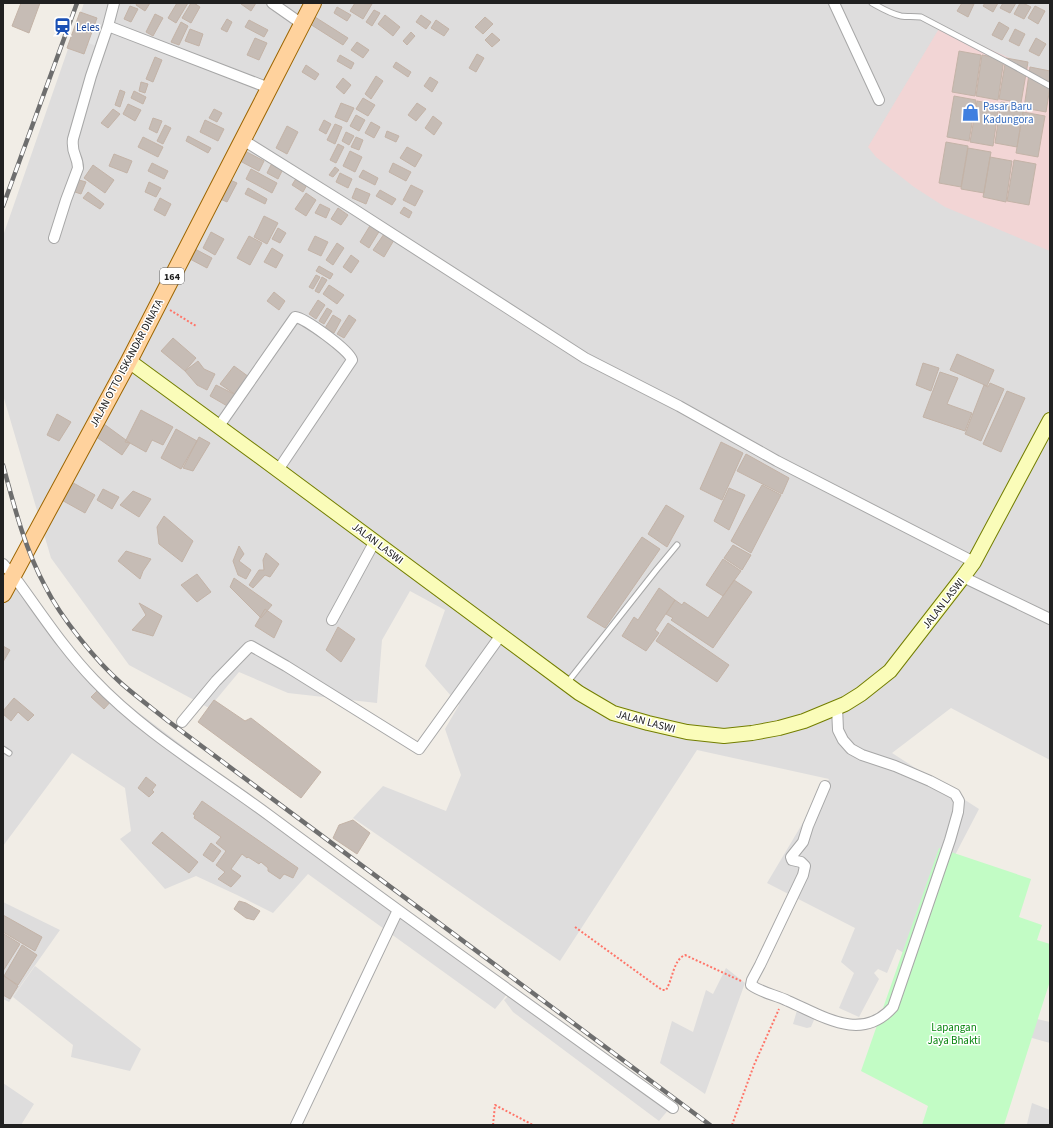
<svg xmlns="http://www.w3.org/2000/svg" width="1053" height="1128" font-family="'Source Sans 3',sans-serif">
	<rect width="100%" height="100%" fill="#f1ede6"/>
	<path fill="#dedddd" d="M84 3H1050V760L951 708 892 753 979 809 904 953 897 949 887 973 878 969 874 973 879 979 859 1017 839 1008 854 973 841 962 855 928 767 883 829 779 697 750 560 961 353 818 383 786 446 811 461 775 445 729 459 705 425 666 445 610 410 591 382 640 377 703 288 693 239 672 209 708 129 665 51 558 3 395V236Z
		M3 567 98 682 509 992 495 1009 308 874 273 913 237 895 196 876 165 889 120 839 131 831 125 788 72 753 3 846Z
		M3 902 60 930 9 1002 3 999Z
		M35 966 141 1049 130 1071 71 1057 73 1045 13 997Z
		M726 968 745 983 705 1094 660 1063 672 1021 693 1032 706 990 713 994Z
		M512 992 669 1109 659 1121 513 1012 504 1000Z
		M798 1007 816 1015 811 1027 807 1028 793 1024Z
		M1020 1015 1050 1022V1043L1014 1033Z
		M3 1083 34 1104 21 1125H3Z
		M1032 1103 1050 1110V1125H1030L1027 1124Z"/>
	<path fill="#f2d5d5" d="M940 27 1050 76V251L945 207 914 187 876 157 868 147Z"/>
	<path fill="#c2fcc5" d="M939 848 1031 879 1019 917 1042 925 1037 940 1050 944V981L1004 1125H922L928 1106 861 1071Z"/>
	<path fill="#e4e4e4" d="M89 23 105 29 99 47 83 41Z"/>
	<path fill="#c6bcb5" stroke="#c3b3a7" d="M21 3H40L29 33 12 26Z
		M137 3H150L145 11 136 5Z
		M177 3H188L176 23 168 18Z
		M191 3H194L200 7 191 23 182 18Z
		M242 3H256L251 11 241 4Z
		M355 3 372 4 363 19 350 11Z
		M962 3 974 4 968 17 957 11Z
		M985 3H998L993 12 983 6Z
		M1003 3H1016L1010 13 1000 8Z
		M1020 3H1023L1031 7 1024 19 1014 14Z
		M130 6 138 9 131 22 124 19Z
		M1035 6 1045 11 1038 24 1028 18Z
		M337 7 351 15 347 21 334 13Z
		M374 10 380 13 372 26 366 22Z
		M80 12 97 18 84 54 67 48Z
		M155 14 163 18 153 36 146 32Z
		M385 15 400 27 393 36 378 24Z
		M421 15 431 22 426 29 416 22Z
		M315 17 348 38 343 45 310 24Z
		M485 17 493 24 483 34 475 27Z
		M227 19 232 22 227 32 221 29Z
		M249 20 268 30 264 37 245 27Z
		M436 20 449 29 444 36 431 28Z
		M181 22 188 26 179 45 171 42Z
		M999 22 1009 28 1002 40 992 35Z
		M190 29 203 34 199 46 185 41Z
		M1015 29 1025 34 1019 46 1009 41Z
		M411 32 415 36 407 45 403 41Z
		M492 33 500 40 492 47 485 40Z
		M255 38 267 43 259 60 247 55Z
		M1036 38 1046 44 1039 56 1029 51Z
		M357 42 369 50 363 58 351 50Z
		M959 51 981 55 975 96 952 92Z
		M477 54 484 58 476 72 469 68Z
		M340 55 354 63 351 69 337 61Z
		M982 55 1004 59 998 100 976 96Z
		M155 57 162 60 153 82 146 79Z
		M1006 58 1028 62 1021 103 999 99Z
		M396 62 411 72 408 77 393 67Z
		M306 65 319 74 315 80 302 72Z
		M1030 67 1050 71V87L1046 112 1024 108Z
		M376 76 383 81 371 99 365 94Z
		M430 77 438 82 432 92 424 86Z
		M343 78 351 85 344 94 336 87Z
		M141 82 148 84 145 93 139 91Z
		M120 90 125 92 120 107 115 105Z
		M134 91 146 97 143 104 131 98Z
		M954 96 976 100 969 141 947 137Z
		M363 98 375 105 368 116 356 109Z
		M977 101 999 105 993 146 970 142Z
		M1001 102 1024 106 1017 147 995 143Z
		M341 103 354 108 347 122 335 117Z
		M417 103 426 109 416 121 408 115Z
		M128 104 141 110 135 121 123 114Z
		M113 109 120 114 108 128 101 123Z
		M214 109 222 113 217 122 209 118Z
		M1023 112 1045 116 1038 157 1016 153Z
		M356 115 365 120 359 131 350 126Z
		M433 116 442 123 434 135 425 128Z
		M153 118 162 121 157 133 149 129Z
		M205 120 224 129 218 141 200 132Z
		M324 120 331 124 326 134 319 130Z
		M371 122 380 127 374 138 365 133Z
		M335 124 342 127 335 144 327 140Z
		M165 125 171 128 163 144 157 141Z
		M287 126 298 132 287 154 276 148Z
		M387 131 399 136 396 142 385 137Z
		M346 132 354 136 349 145 342 141Z
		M188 136 211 148 208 153 186 141Z
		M143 137 163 147 158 157 138 147Z
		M356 137 363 140 359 150 351 147Z
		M946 142 968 146 961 187 939 183Z
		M338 144 344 147 336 163 330 160Z
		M407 147 422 155 415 167 400 158Z
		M968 148 991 152 984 193 961 189Z
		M245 151 264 161 259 171 240 161Z
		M350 151 362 157 355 172 343 166Z
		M114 154 132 161 127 173 109 166Z
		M990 157 1012 161 1006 202 983 197Z
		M1014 160 1036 164 1029 205 1007 201Z
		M152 163 168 171 164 179 148 171Z
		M272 163 283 169 278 179 267 173Z
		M393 163 411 172 406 181 389 172Z
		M93 165 114 180 105 193 84 178Z
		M335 167 339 170 333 177 329 175Z
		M251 169 277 183 272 193 246 179Z
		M363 170 378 178 375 185 359 177Z
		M340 173 352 179 348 188 336 182Z
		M297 177 308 183 303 192 292 185Z
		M228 179 237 183 227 202 218 198Z
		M79 180 86 182 81 194 75 192Z
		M149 182 161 188 156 197 145 192Z
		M411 185 423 191 415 206 403 200Z
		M248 188 267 199 265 204 245 194Z
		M356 188 370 194 366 204 352 198Z
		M380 190 396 199 392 205 376 196Z
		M88 192 104 204 100 209 83 198Z
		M306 193 316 200 306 216 295 209Z
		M160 198 171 204 165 216 154 210Z
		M320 204 330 209 326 218 315 213Z
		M404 207 412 212 409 218 400 213Z
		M338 208 348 215 341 225 331 219Z
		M264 216 278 223 267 244 254 237Z
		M371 224 380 230 369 248 360 242Z
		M278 228 286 233 280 243 272 239Z
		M211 232 224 239 215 255 203 248Z
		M384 234 394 240 384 257 373 250Z
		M249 236 262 243 250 265 237 258Z
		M315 236 328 242 321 256 308 250Z
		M337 243 344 248 333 265 326 260Z
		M272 248 283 255 276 268 264 262Z
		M195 249 212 258 207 268 190 259Z
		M351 255 359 261 351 273 343 267Z
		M319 266 333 274 330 279 316 271Z
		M316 275 320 277 313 289 309 287Z
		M322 277 327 280 319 293 315 291Z
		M329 285 344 295 337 304 323 294Z
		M274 292 285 301 279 310 267 301Z
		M318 300 325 305 316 319 309 314Z
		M327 308 332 311 324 324 319 321Z
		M333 315 341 320 334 333 325 328Z
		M349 315 356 320 344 338 337 334Z
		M173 338 196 358 185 371 161 351Z
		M957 354 994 370 987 386 950 370Z
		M198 361 204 369 215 374 207 390 197 385 185 371Z
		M923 363 939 368 931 391 916 385Z
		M234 366 249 377 236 395 220 384Z
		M940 372 958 378 947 404 972 413 965 431 923 417Z
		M990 383 1004 389 981 441 965 434 984 385 988 387Z
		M216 385 236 395 229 407 210 396Z
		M1007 391 1025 398 1001 452 983 444Z
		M141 410 173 427 163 445 152 440 146 452 130 443 125 442Z
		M57 414 71 422 59 441 47 435Z
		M104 424 130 443 122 455 95 436Z
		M176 429 197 441 181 469 161 458Z
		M199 437 210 443 193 471 183 468Z
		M721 442 743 453 722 500 700 489Z
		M746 454 789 478 782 494 737 471Z
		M68 480 95 495 85 513 58 498Z
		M762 485 781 495 751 553 731 541Z
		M729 488 745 495 729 530 714 521Z
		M103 489 119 497 112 509 97 500Z
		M133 491 151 499 139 517 120 505Z
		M666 505 684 516 667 547 648 534Z
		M164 516 193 541 182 562 159 544 157 527Z
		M642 537 660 549 605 628 587 617Z
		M733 545 751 555 742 570 724 558Z
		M239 546 244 554 239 561 251 570 246 579 238 575 233 561Z
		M126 551 151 559 143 571 140 579 118 561Z
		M266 553 279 564 270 577 265 575 253 588 249 585 259 570H264L263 560Z
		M723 559 741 571 723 596 706 585Z
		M197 574 211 592 197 602 181 585Z
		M234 578 272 605 261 618 230 587Z
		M734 580 752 592 713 648 671 620 673 618 666 614 675 600 682 605 684 602 708 618Z
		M659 588 675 600 655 630 659 633 646 651 622 636 634 617 638 620Z
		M139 603 162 616 153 636 132 630 146 615Z
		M265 609 282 621 274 638 255 626Z
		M668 623 729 665 717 682 656 641Z
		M338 627 355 639 341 662 326 650Z
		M3 646 10 650 3 662Z
		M99 689 112 700 104 709 91 697Z
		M14 698 34 715 28 721 18 712 11 721 3 714V711Z
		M214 700 245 721 251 718 321 772 301 798 198 722Z
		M146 777 156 785 152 790 154 792 149 797 138 788Z
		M202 801 298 868 293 878 284 874 280 879 268 871V868L261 862 259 864 248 857 247 858 242 854 231 869 241 876 231 887 218 879 225 872 216 865 226 851 216 843 221 837 194 818 195 815 193 814Z
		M353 820 370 833 357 854 333 838 339 825Z
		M162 832 198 862 189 873 152 843Z
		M211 843 221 851 213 862 203 855Z
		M239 901 246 903 260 911 254 920 246 918 234 909Z
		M3 915 42 937 35 951 3 932Z
		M4 934 20 944 3 971V936Z
		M22 945 37 955 18 985 4 976Z
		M3 975 18 986 10 999 3 995Z"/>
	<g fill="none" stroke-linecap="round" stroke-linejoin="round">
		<defs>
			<path id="lane" d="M872 3C881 8 891 14 901 16 907 17 914 16 921 17L1005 61 1050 86
				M567 683 657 569 677 545
				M3 749 9 753"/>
			<path id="street" d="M114 3 108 26 269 88
				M272 3 302 24
				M834 3 879 100
				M243 140 352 208 585 358 679 406 777 461 974 562
				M54 238 66 200 78 168C78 156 71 154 73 139L91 76 108 26
				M219 426 295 317C305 318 349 350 352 360L278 470
				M3 564 13 575C39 610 63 648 94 680 145 734 211 772 270 816 403 915 539 1012 673 1108
				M963 577 1050 619
				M332 620 375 541
				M182 722 216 681 249 647 251 646 286 666 419 749 501 635
				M825 786 808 826 803 842 791 857 792 860 801 862 805 866 803 875 760 965 752 980 751 985C762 993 776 995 788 1001 823 1016 861 1043 893 1007L950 840 958 812 959 801 955 794 930 781 895 766 862 755 851 749 843 740 838 730 837 707
				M296 1125 398 910"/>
			<path id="secondary" d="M129 361 278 470 579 693 613 713 648 723 687 732 724 736 752 733 779 728 804 721 845 704 861 694 890 671 963 577 974 562 1050 420"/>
			<path id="primary" d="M3 594 129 361 313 3"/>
		</defs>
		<use href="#lane" stroke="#a7a7a7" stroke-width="7"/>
		<use href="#street" stroke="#a7a7a7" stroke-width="12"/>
		<use href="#secondary" stroke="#737e00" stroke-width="16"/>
		<use href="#primary" stroke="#9c6500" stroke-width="18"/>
		<path stroke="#ff7569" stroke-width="2" stroke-dasharray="2 2" stroke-linecap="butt" d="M170 310 196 326
			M575 927 662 990H666C673 979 673 960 685 955L741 981
			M493 1125 495 1105 533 1125
			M732 1125 754 1065 779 1009"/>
		<use href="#lane" stroke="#fff" stroke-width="5"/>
		<use href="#street" stroke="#fff" stroke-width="10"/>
		<use href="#secondary" stroke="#fafcb9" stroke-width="14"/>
		<use href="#primary" stroke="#ffd29d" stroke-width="16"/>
		<defs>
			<path id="rail" d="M3 206 77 3
				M3 465C14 506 25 549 45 586 61 618 96 661 122 684 137 697 153 709 168 721L710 1125"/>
		</defs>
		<use href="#rail" stroke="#6e6e6e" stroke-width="4.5"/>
		<use href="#rail" stroke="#fff" stroke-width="3" stroke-dasharray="9" stroke-linecap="butt"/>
	</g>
	<defs>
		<symbol id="station-bare" viewBox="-9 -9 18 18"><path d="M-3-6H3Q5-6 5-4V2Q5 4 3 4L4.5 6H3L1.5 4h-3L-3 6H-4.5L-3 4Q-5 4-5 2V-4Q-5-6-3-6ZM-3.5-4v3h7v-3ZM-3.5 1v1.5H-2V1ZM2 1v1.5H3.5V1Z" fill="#1a4fb4" stroke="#fff" stroke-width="2.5" paint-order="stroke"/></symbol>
		<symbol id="shop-bare" viewBox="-9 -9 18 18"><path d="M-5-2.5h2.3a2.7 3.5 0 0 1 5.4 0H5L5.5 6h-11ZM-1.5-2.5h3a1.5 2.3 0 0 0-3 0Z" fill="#3f7fe0" stroke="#fff" stroke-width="2.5" paint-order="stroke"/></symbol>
	</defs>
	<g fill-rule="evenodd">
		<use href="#station-bare" x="50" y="14" width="25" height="25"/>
		<use href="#shop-bare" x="958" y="100" width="25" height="25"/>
	</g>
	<g text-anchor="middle" stroke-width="3" stroke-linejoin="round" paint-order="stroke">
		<rect fill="#fff" stroke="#636363" stroke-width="1" x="160" y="268" width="24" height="16" rx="3"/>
		<g font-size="10" font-weight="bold" fill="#202020">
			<text x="172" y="280">164</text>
		</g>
		<g font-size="11" fill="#164399" stroke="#fff" text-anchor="start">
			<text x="76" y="31">Leles</text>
		</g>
		<g font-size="11" fill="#366cbe" stroke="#fff" text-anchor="start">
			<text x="983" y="110">Pasar Baru<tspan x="983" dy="13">Kadungora</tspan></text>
		</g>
		<g font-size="11" fill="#202020" stroke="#fff">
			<text transform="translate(126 363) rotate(-62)" y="4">JALAN OTTO ISKANDAR DINATA</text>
			<text transform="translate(378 543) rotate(37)" y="4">JALAN LASWI</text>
			<text transform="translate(943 603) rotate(-52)" y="4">JALAN LASWI</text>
			<text transform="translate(646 721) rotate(15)" y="4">JALAN LASWI</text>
		</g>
		<g font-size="11" fill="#07850e" stroke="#fff">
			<text x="954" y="1031">Lapangan<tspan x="954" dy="13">Jaya Bhakti</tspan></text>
		</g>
	</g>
	<rect width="1053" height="1128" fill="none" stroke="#202020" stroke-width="8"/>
</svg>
